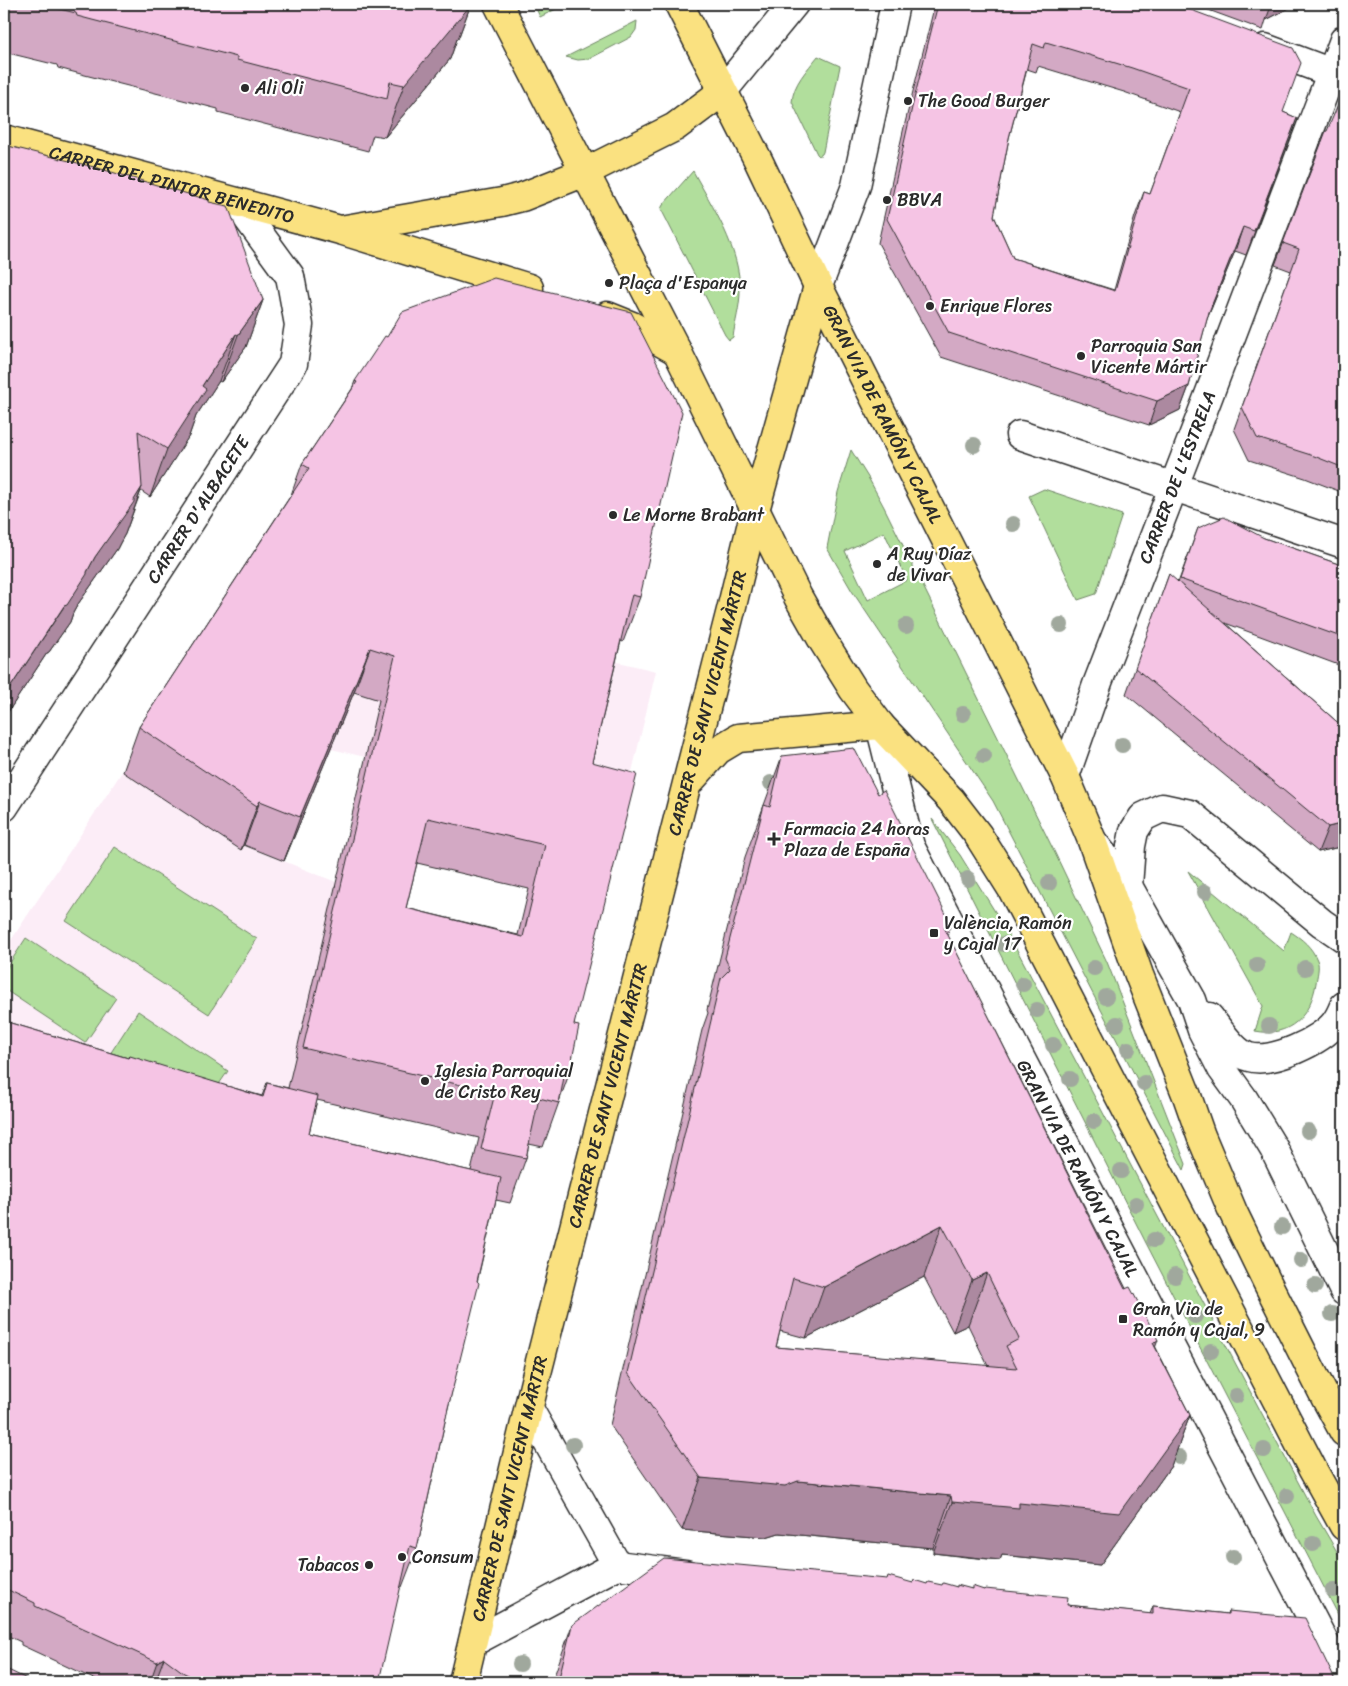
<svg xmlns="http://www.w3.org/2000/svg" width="1348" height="1686" font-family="Sriracha,sans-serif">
	<rect width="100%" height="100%" fill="#fff"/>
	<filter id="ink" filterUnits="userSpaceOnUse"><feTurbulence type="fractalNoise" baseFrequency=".02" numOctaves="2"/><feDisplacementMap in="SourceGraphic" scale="10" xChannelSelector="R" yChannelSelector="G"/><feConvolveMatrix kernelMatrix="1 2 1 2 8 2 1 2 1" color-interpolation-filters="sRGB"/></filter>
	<g filter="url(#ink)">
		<path fill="#fcedf7" d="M289 518 610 660 656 671 621 818 323 747 256 850 336 882 295 1173 4 1064V951Z"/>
		<path fill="#b1de9c" stroke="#6e8464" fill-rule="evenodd" d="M534 4H566L540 17Z
			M637 21 636 30 631 37 589 59 578 60 566 57Z
			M818 56 840 66 823 152 822 154 819 156 817 154 792 102C793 84 807 70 818 56Z
			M693 171C713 208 740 248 740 291 740 307 735 322 733 337L729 340 725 335 661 209 663 205Z
			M851 450 869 479 884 507 1054 851 1107 962 1186 1164 1184 1170 993 801 852 591 827 548 838 492ZM884 532 907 580 868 600 845 551Z
			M1044 489 1122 515 1096 594 1078 600 1029 496Z
			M932 819 960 855 1007 931 1316 1516 1342 1560 1344 1564V1626L1146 1243Z
			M115 847 257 939 209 1014 66 921Z
			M1188 871 1284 951 1291 932C1302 939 1312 947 1317 960 1320 966 1317 976 1316 983 1311 1015 1290 1038 1255 1031L1263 1006Z
			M26 938 116 998 85 1043 4 989V972Z
			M138 1011 228 1071 197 1116 108 1057Z"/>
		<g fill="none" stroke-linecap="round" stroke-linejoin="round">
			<defs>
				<g id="minor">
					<path d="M1265 48 1332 73 1344 72"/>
					<path d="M722 92 794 4"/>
					<path d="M818 286 856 186 895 4"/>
					<path d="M1020 435 1344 544"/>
					<path id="s1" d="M880 725 910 846 1344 1680"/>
					<path id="s2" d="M1065 776 1098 682 1199 421 1344 40"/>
					<path id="s3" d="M4 807 293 364 299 325 290 276 236 202"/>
					<path d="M1093 842 1128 886 1192 1000 1202 1030 1222 1069 1243 1098 1274 1149 1344 1291"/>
					<path d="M1128 886 1131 846 1134 831 1143 817 1162 808 1190 814 1322 923 1344 938"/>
					<path d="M1209 1017C1219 1029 1233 1053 1249 1057 1272 1064 1321 1041 1335 1023 1339 1018 1342 1011 1344 1006"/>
					<path d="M529 1409 617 1565"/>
					<path d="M473 1642 617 1565 686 1574"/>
				</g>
				<g id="major">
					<path d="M498 4 677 351 798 597 823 641 853 689 880 725 951 800 978 835 1012 889 1313 1470 1344 1526"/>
					<path id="s4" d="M679 4 759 162 818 286 1065 776 1091 838 1139 975 1187 1096 1201 1136 1233 1212 1267 1282 1325 1397 1344 1432"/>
					<path id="s5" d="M4 139 340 230 529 288"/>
					<path d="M346 229 502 202 522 197 585 172 675 127 722 92"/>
					<path d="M607 316 632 326 677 351"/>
					<path d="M691 780 718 750 738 738 880 725"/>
					<path id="s6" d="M463 1682 535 1381 731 610 755 510 818 286"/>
				</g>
			</defs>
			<use href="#minor" stroke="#2b2b2b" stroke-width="31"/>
			<use href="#major" stroke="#2b2b2b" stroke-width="31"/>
			<use href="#minor" stroke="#fff" stroke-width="28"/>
			<use href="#major" stroke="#fae180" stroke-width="28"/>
		</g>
		<g fill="#a0a89d">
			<circle cx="974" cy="445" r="8"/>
			<circle cx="1013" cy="524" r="8"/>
			<circle cx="1061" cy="625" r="8"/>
			<circle cx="906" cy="626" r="8"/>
			<circle cx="963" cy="714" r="8"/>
			<circle cx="1122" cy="745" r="8"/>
			<circle cx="984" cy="756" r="8"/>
			<circle cx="771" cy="783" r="8"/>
			<circle cx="968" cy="879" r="8"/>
			<circle cx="1049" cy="883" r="8"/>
			<circle cx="1205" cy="892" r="8"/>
			<circle cx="1004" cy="944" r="8"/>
			<circle cx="1257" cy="965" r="8"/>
			<circle cx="1094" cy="968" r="8"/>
			<circle cx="1305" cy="968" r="8"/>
			<circle cx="1023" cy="984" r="8"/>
			<circle cx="1106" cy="997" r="8"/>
			<circle cx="1037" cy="1010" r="8"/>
			<circle cx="1117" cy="1024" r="8"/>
			<circle cx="1269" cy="1026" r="8"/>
			<circle cx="1053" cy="1045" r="8"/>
			<circle cx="1128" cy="1049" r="8"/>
			<circle cx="1070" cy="1079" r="8"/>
			<circle cx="1144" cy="1083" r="8"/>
			<circle cx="1094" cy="1121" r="8"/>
			<circle cx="1308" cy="1131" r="8"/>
			<circle cx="1121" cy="1171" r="8"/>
			<circle cx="1136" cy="1204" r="8"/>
			<circle cx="1282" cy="1227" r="8"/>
			<circle cx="1154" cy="1240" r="8"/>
			<circle cx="1301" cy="1260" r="8"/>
			<circle cx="1175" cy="1276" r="8"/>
			<circle cx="1315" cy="1286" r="8"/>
			<circle cx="1332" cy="1314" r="8"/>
			<circle cx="1195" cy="1316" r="8"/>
			<circle cx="1211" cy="1351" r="8"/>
			<circle cx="1236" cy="1396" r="8"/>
			<circle cx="573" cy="1445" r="8"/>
			<circle cx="1264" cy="1450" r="8"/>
			<circle cx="1179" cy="1457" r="8"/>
			<circle cx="1287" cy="1496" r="8"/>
			<circle cx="1313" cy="1544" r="8"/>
			<circle cx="1233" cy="1557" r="8"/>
			<circle cx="1333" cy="1590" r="8"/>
			<circle cx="520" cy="1664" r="8"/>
		</g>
		<path fill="#d3a9c4" stroke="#2b2b2b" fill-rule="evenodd" d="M4 4H471L458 39H457L450 59 385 137 373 135 368 151 218 112V109L77 73 58 68 57 65 4 52Z
			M935 4H1175L1283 112 1297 118 1246 255 1235 251 1207 319 1189 386 1180 410 1149 425 941 357 878 243 904 127ZM1038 66 1124 92 1180 112 1150 194 1144 192 1135 216 1114 290 1013 258 994 216 1009 138 1027 69 1036 72Z
			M1192 4H1297L1266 20 1263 30Z
			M1327 131 1339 378 1344 379V493L1305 478 1249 460 1234 429 1291 271 1275 265Z
			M4 145 209 202 263 300 246 347 221 382 219 381 196 416 189 436 150 497 141 491 125 534 120 543 117 549 78 604 73 613 70 622 49 652 47 653 4 718Z
			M355 381 640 597 623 642 621 641 592 762 574 1025 569 1074 543 1147 529 1144 526 1158 510 1203 496 1200 448 1408 417 1548 402 1587H400L378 1682H100L21 1645V1642L4 1634V1021L128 1058 262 1096 267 1083 288 1088 379 700 354 692 284 861 244 845 241 850 123 772 139 727 291 495 302 464 352 389ZM417 863 529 889 518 935 406 908ZM317 1100 479 1138 471 1171 309 1133Z
			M1198 528 1264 538 1344 566V667L1225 623 1344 728V727V846L1318 852 1126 694 1169 574 1178 583Z
			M782 756 878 794 951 924 947 934 1190 1415 1171 1466 1100 1565 1002 1555 1000 1560 966 1557 933 1553V1548L779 1533 766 1537 682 1530 610 1425 702 1030 708 1013 707 1010 745 857ZM924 1277 953 1332 968 1325 988 1366 776 1347 780 1331 806 1338Z
			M1344 1138V1151L1342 1145Z
			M913 1583 984 1590 1067 1605 1150 1614 1153 1606 1227 1614 1228 1611 1336 1682H552L572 1625Z"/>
		<path fill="#ac89a0" stroke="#2b2b2b" d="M458 4H471L458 39H457L450 59 385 137 404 85Z
			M1267 4H1297L1266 20 1271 6Z
			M1243 227 1235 251 1200 336 1209 312Z
			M263 300 246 347 221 382 238 335Z
			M236 334 219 381 196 416 189 436 150 497 167 449 202 386Z
			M1189 386 1180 410 1149 425 1157 401Z
			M142 487 125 534 120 543 117 549 78 604 73 613 70 622 49 652 47 653 4 718V697L87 572 95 557Z
			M370 648 354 692 284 861 300 817Z
			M260 801 244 845 241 850 257 806Z
			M1344 823V846L1318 852 1328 827Z
			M951 924 932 976 944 927Z
			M942 1225 924 1277 806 1338 824 1287Z
			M987 1273 968 1325 953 1332 972 1280Z
			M1158 1340 1139 1392 1153 1343Z
			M1190 1415 1171 1466 1100 1565 1002 1555 1000 1560 933 1553 952 1502Z
			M701 1478 798 1481 951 1496 933 1548 779 1533 766 1537 682 1530Z
			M164 1658 155 1682H150L157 1662Z
			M380 1677 378 1682H369Z"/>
		<path fill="#f5c4e4" stroke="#2b2b2b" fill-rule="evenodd" d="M39 4H467L469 7 404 85 390 82 387 99 237 60V57L96 21 77 16 76 13Z
			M938 4H1175L1293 48 1301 63 1283 112 1297 118 1254 231 1243 227 1209 312 1189 386 1157 401 949 333 887 219 913 103ZM1046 42 1132 68 1189 88 1150 194 1144 192 1115 291 1013 258 994 216 1009 138 1033 44 1044 48Z
			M1344 91V363L1339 378 1344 379V468L1314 456 1257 438 1242 407 1299 249 1283 243 1326 131H1327Z
			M4 145 94 167 209 200V202L228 206 263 300 238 335 236 334 202 386 206 389 167 449 138 431 142 487 134 500V502L95 557 87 572V574L67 605 64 606 4 697Z
			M494 278 631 312 682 412 640 597 632 595 630 602 592 762 637 774 574 1025 579 1026 569 1074 565 1072 559 1103 539 1098 526 1158 481 1149 495 1093 303 1048 395 656 370 648 300 817 260 801 257 806 139 727 309 468 302 464 357 382 355 381 385 336 387 337 402 312ZM428 818 545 845 523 937 406 908Z
			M1224 517 1264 538 1344 566V638L1180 579 1198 528Z
			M1169 574 1344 728V727V823L1328 827 1135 668Z
			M854 748 878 794 884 790 951 924 944 927 1125 1289 1130 1287 1158 1340 1153 1343 1190 1415 1119 1513 1019 1503V1508L985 1505 952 1502 951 1496 798 1481 785 1486 701 1478 628 1373 721 978 730 969 725 958 764 805 770 807 782 756ZM942 1225 972 1280 987 1273 1019 1339 1006 1346 1017 1368 776 1347 793 1278 824 1287Z
			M4 1021 128 1058 130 1056 263 1097 267 1083 318 1096 309 1133 501 1178 477 1281 479 1283 448 1408 417 1548 410 1546 380 1677 369 1682H203L184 1673 164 1658 157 1662 35 1606V1603L4 1588Z
			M664 1558 887 1579 888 1576 913 1583 914 1580 927 1584 928 1582 942 1585 943 1583 957 1587V1585L972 1589V1586L984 1590 985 1589 1068 1597 1067 1605 1153 1614V1606L1228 1614V1611L1305 1618 1336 1682H558L572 1625Z
			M4 1668 33 1682H4Z"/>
	</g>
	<g fill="#2b2b2b" stroke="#fff" stroke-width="2">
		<circle cx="245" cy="88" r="5"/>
		<circle cx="908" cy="101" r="5"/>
		<circle cx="887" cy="200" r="5"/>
		<circle cx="609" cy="283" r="5"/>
		<circle cx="930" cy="306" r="5"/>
		<circle cx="1081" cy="356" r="5"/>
		<circle cx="613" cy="515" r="5"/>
		<circle cx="877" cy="564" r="5"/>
		<path d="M771.5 831.5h5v5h5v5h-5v5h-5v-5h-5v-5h5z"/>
		<rect x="929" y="928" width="10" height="10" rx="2.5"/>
		<circle cx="425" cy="1081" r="5"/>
		<rect x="1118" y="1314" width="10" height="10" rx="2.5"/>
		<circle cx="402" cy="1557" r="5"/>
		<circle cx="369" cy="1565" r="5"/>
	</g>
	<g text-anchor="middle" stroke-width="4.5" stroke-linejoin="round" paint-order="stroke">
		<g font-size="18" fill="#2b2b2b" stroke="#fff" text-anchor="start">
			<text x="255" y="94">Ali Oli</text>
			<text x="918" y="107">The Good Burger</text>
			<text x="897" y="206">BBVA</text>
			<text x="619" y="289">Plaça d'Espanya</text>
			<text x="940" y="312">Enrique Flores</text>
			<text x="1091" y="352">Parroquia San<tspan x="1091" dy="21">Vicente Mártir</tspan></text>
			<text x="623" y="521">Le Morne Brabant</text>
			<text x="887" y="560">A Ruy Díaz<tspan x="887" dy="21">de Vivar</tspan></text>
			<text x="784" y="835">Farmacia 24 horas<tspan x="784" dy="21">Plaza de España</tspan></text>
			<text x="944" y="929">València, Ramón<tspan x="944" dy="21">y Cajal 17</tspan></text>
			<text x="435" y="1077">Iglesia Parroquial<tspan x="435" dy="21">de Cristo Rey</tspan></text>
			<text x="1133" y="1315">Gran Via de<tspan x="1133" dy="21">Ramón y Cajal, 9</tspan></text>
			<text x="412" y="1563">Consum</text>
			<text x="359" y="1571" text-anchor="end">Tabacos</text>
		</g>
		<g font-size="18" fill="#2b2b2b" stroke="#fff">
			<text dy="6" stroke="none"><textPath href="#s5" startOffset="174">CARRER DEL PINTOR BENEDITO</textPath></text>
			<text dy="6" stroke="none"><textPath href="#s4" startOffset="458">GRAN VIA DE RAMÓN Y CAJAL</textPath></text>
			<text dy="6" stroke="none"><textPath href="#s2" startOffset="319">CARRER DE L'ESTRELA</textPath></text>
			<text dy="6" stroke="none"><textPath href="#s3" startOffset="355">CARRER D'ALBACETE</textPath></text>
			<text dy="6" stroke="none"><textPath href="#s6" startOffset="1009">CARRER DE SANT VICENT MÀRTIR</textPath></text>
			<text dy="6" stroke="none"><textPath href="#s6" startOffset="604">CARRER DE SANT VICENT MÀRTIR</textPath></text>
			<text dy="6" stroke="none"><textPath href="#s1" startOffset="488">GRAN VIA DE RAMÓN Y CAJAL</textPath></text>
			<text dy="6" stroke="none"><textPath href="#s6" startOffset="199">CARRER DE SANT VICENT MÀRTIR</textPath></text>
		</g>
	</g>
	<rect width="1348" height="1686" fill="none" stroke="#fff" stroke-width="20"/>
	<rect x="10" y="10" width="1328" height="1666" fill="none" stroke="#2b2b2b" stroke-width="2" filter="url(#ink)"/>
</svg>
